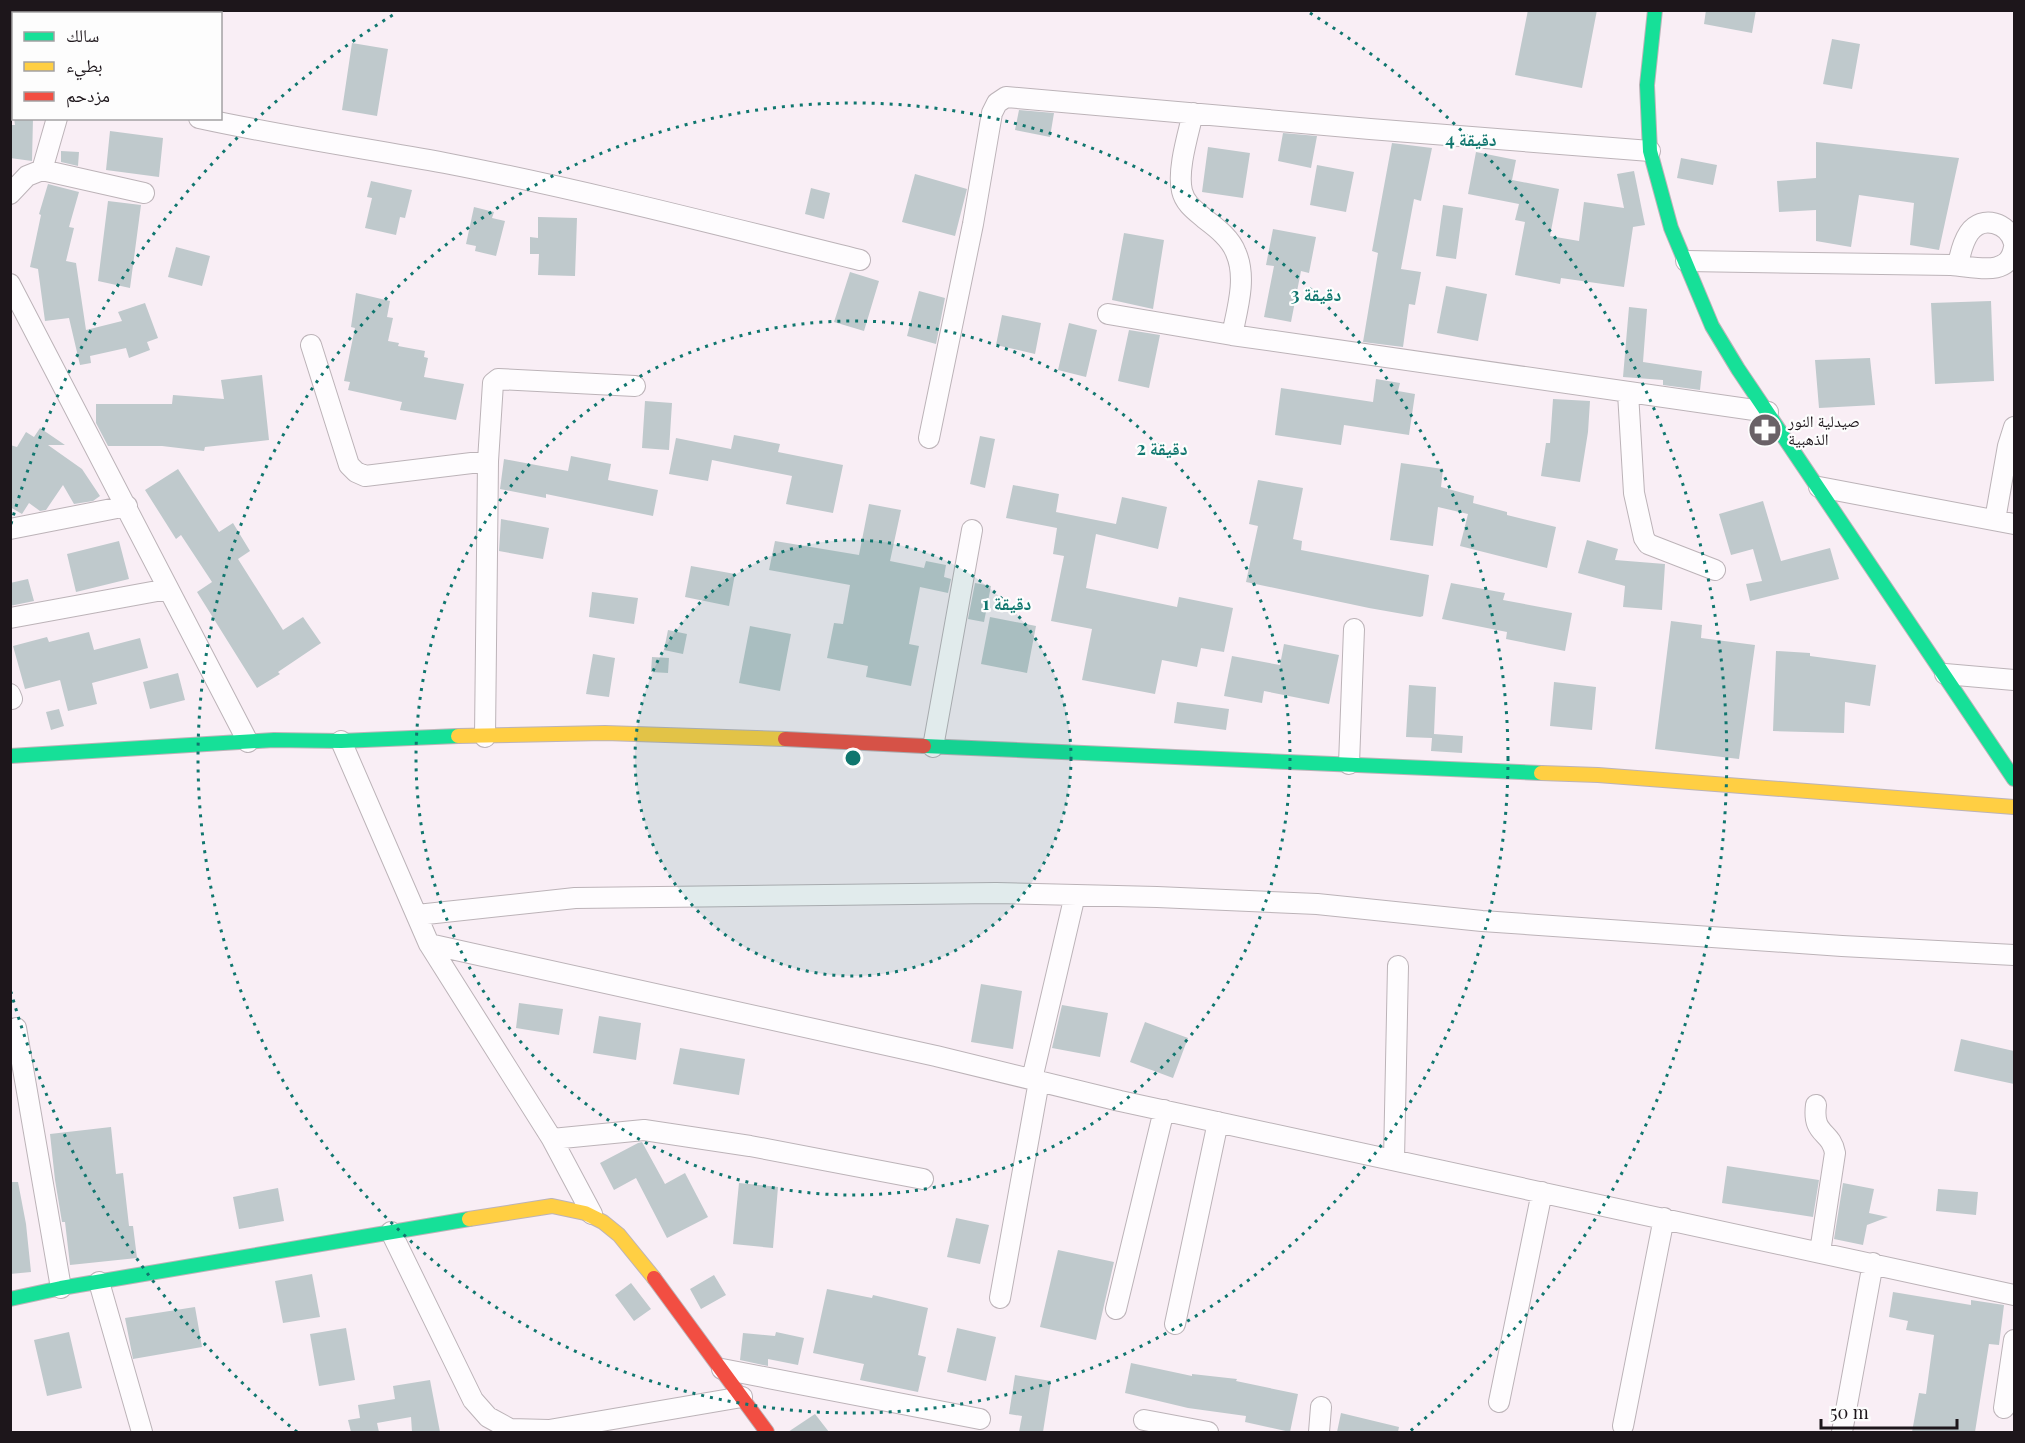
<svg xmlns="http://www.w3.org/2000/svg" width="2025" height="1443" font-family="'Playfair Display','Noto Naskh Arabic',serif">
	<rect width="100%" height="100%" fill="#f9eef5"/>
	<path fill="#bfc9cc" d="M1528 10H1597L1582 88 1515 75Z
		M1706 10H1756L1752 33 1704 24Z
		M1832 39 1860 44 1852 89 1823 84Z
		M352 43 388 49 377 116 342 110Z
		M1019 110 1054 113 1050 137 1015 130Z
		M14 118H33L32 161 10 158V125H15Z
		M110 131 163 138 159 177 106 170Z
		M1283 133 1317 136 1311 168 1278 161Z
		M1816 142 1959 158 1939 250 1910 245 1914 203 1859 195 1851 247 1816 241V210L1779 212 1777 181 1816 178Z
		M1392 143 1432 148 1421 201 1414 199 1401 269 1421 272 1415 305 1409 304 1403 347 1363 342 1378 253 1372 251Z
		M1208 147 1250 153 1243 198 1202 192Z
		M61 151 79 152 78 166 61 162Z
		M1476 152 1516 160 1512 180 1559 189 1550 236 1579 241 1584 202 1624 208 1617 174 1634 171 1645 225 1633 227 1624 287 1561 278 1560 284 1515 275 1525 222 1515 220 1519 204 1468 194Z
		M1681 158 1717 165 1713 185 1677 178Z
		M1317 165 1354 172 1346 212 1310 205Z
		M915 174 967 189 955 236 902 222Z
		M371 181 412 190 405 218 400 217 396 235 365 228 372 198 367 197Z
		M48 184 79 192 69 227 74 228 66 261 76 263 86 330 122 321 118 312 145 303 158 338 147 342 150 350 129 358 126 348 90 356 91 363 80 365 69 318 45 321 38 269 30 267 41 215 39 214Z
		M811 188 830 193 824 219 805 214Z
		M108 201 141 205 130 288 98 281Z
		M1443 205 1463 208 1456 259 1436 256Z
		M474 207 494 212 492 218 505 221 496 256 475 251 476 246 466 244Z
		M538 217 577 218 575 276 538 275 539 254H530V237L538 238Z
		M1273 229 1316 237 1309 273 1301 271 1291 322 1264 317 1274 266 1266 265Z
		M1124 233 1164 240 1153 309 1112 300Z
		M176 247 210 256 202 286 168 277Z
		M850 272 879 281 864 331 834 322Z
		M1446 286 1487 294 1478 341 1437 333Z
		M919 291 945 298 936 344 907 336Z
		M356 293 390 301 387 317 393 318 388 341 399 343 398 346 425 351 424 357 428 358 424 377 464 384 456 420 400 410 402 402 348 390 350 382 344 381 355 328 351 327Z
		M1991 301 1994 381 1935 384 1931 303Z
		M1629 307 1647 309 1643 362 1702 371 1700 390 1663 385V380L1623 377Z
		M1002 315 1041 323 1035 354 996 345Z
		M1069 323 1097 330 1086 377 1058 370Z
		M1129 330 1160 335 1149 388 1118 381Z
		M1870 358 1875 405 1819 408 1815 360Z
		M262 375 269 440 205 447 204 451 162 446H108L96 423V404H172L173 395 224 399 221 380Z
		M1376 379 1400 383 1398 391 1415 394 1409 435 1344 425 1341 445 1275 435 1281 388 1373 402Z
		M1553 399 1590 401 1588 432 1580 482 1541 476 1546 443H1550Z
		M645 401 672 403 669 450 642 448Z
		M40 428 65 445H48L82 469 100 496 93 501 74 504 63 485 46 510 40 511 29 503 22 514 10 507V445L17 447 26 432 34 437Z
		M734 435 780 444 778 452 843 465 833 513 786 504 792 476 712 460 708 481 669 474 676 438 731 449Z
		M980 436 995 439 985 488 970 484Z
		M571 456 611 464 608 480 658 490 653 516 546 494V498L500 489 504 459 568 471Z
		M1401 463 1443 469 1441 487 1474 496 1473 503 1507 512V515L1556 527 1547 568 1460 546 1468 514 1438 507 1433 546 1390 540Z
		M178 469 219 532 233 523 250 551 238 559 283 630 303 617 321 643 278 672 280 674 257 688 197 592 212 582 181 535 176 539 145 490Z
		M1258 480 1303 488 1293 539 1302 541 1301 550 1429 575 1423 616 1420 617 1369 608 1246 582 1258 526 1249 524Z
		M1013 485 1059 494 1056 512 1116 524 1122 497 1167 507 1158 549 1096 534 1086 588 1177 607 1179 597 1233 608 1224 652 1201 648 1197 667 1162 660 1155 694 1082 680 1092 629 1051 621 1064 556 1053 554 1057 528 1006 518Z
		M1763 501 1781 561 1830 548 1839 579 1750 601 1746 584 1762 581 1753 549 1731 555 1719 514Z
		M869 504 901 510 890 561 924 568 926 561 946 565 944 577 951 579 948 593 920 587 909 644 919 646 911 686 866 677 868 666 827 658 834 623 843 624 850 585 769 570 775 541 859 555Z
		M501 519 549 528 543 559 499 551Z
		M1587 540 1618 549 1615 560 1665 564 1662 610 1623 607 1625 586 1578 573Z
		M119 541 129 579 76 592 67 554Z
		M691 566 735 574 729 606 685 597Z
		M28 579 34 601 10 606V583Z
		M975 583 991 586 984 622 968 619Z
		M1451 583 1505 593 1503 600 1572 613 1565 651 1506 639 1507 632 1442 619Z
		M592 592 638 598 634 624 589 617Z
		M990 617 1036 626 1027 673 981 664Z
		M1671 621 1702 625 1701 638 1755 645 1739 759 1655 749Z
		M750 626 791 634 780 691 739 683Z
		M668 630 687 634 683 654 664 650Z
		M89 632 94 650 140 638 148 668 92 683 97 704 68 711 60 680 25 689 13 646 47 637 49 642Z
		M1284 644 1339 655 1329 704 1264 691 1262 703 1224 696 1232 656 1280 665Z
		M1776 651 1810 653V656L1876 665 1870 706 1845 702 1844 733 1773 731Z
		M593 654 615 658 609 697 586 694Z
		M652 657 669 658 668 673 651 672Z
		M178 673 185 700 150 709 143 682Z
		M1554 682 1596 687 1592 730 1550 726Z
		M1409 685 1436 687 1434 734 1463 736 1462 753 1431 751 1432 738 1406 737Z
		M1177 702 1229 709 1226 730 1174 723Z
		M59 709 64 726 51 730 46 712Z
		M981 984 1022 991 1013 1049 971 1042Z
		M519 1003 563 1009 559 1035 516 1028Z
		M1062 1005 1108 1013 1100 1057 1052 1048Z
		M599 1016 641 1023 636 1060 593 1053Z
		M1145 1022 1188 1038 1173 1078 1130 1062Z
		M1961 1039 2014 1051V1084L1954 1071Z
		M680 1048 745 1059 739 1095 673 1084Z
		M111 1127 116 1174 123 1173 129 1226H133L137 1258 70 1265 65 1222H62L55 1180 50 1134Z
		M642 1142 665 1184 685 1173 708 1217 667 1238 636 1178 614 1190 600 1163 638 1143Z
		M1727 1166 1819 1180 1813 1217 1722 1203Z
		M10 1182H18L26 1224 31 1272 10 1274Z
		M739 1183 778 1187 773 1248 733 1244Z
		M1843 1183 1874 1189 1869 1213 1888 1217 1867 1225 1863 1245 1834 1239Z
		M278 1188 284 1221 239 1229 233 1197Z
		M1938 1189 1978 1192 1976 1215 1936 1211Z
		M956 1218 989 1225 980 1264 947 1257Z
		M1058 1250 1114 1262 1096 1340 1040 1327Z
		M312 1274 320 1317 283 1323 275 1281Z
		M714 1275 726 1295 701 1309 690 1289Z
		M631 1283 651 1309 634 1321 615 1295Z
		M827 1289 872 1298 873 1295 928 1308 918 1355 926 1357 918 1392 860 1380 864 1364 813 1353Z
		M1893 1292 1971 1305V1300L2004 1305 1999 1345 1989 1344 1975 1432H1912L1919 1393 1926 1394 1934 1335 1906 1330 1908 1321 1889 1317Z
		M195 1307 202 1347 133 1359 125 1318Z
		M346 1328 355 1380 319 1386 310 1334Z
		M957 1328 996 1337 986 1381 947 1372Z
		M69 1332 82 1388 47 1396 34 1340Z
		M776 1332 804 1338 798 1365 768 1359V1366L740 1360 743 1333 775 1336Z
		M1131 1363 1192 1376V1374L1237 1379 1236 1381 1298 1394 1290 1432 1245 1422 1246 1416 1188 1408 1125 1393Z
		M1015 1375 1051 1381 1043 1432H1019L1022 1416 1009 1414Z
		M430 1380 440 1432H412L411 1417 377 1423 379 1432H351L348 1420 360 1418 358 1405 395 1399 393 1386Z
		M1341 1413 1399 1427 1398 1432H1337Z
		M815 1414 829 1432H788Z"/>
	<g fill="none" stroke-linecap="round" stroke-linejoin="round">
		<defs>
			<path id="street" d="M124 10 125 14
				M1193 113C1188 135 1177 170 1182 191 1185 204 1196 211 1205 219 1217 228 1231 239 1236 253 1247 278 1237 310 1232 335L1768 412
				M199 118C281 136 363 148 445 163 584 190 722 226 860 260
				M42 170 57 118
				M10 194 27 176 42 170 144 193
				M1686 261 1951 265C1973 266 2009 279 2014 247
				M1958 265C1960 254 1963 242 1969 233 1982 214 2009 223 2014 243
				M10 284 248 742
				M1108 314 1232 335
				M311 345 349 465 356 472 365 476 488 461
				M1628 393 1634 493 1644 538 1648 544 1715 570
				M929 438 973 224 992 113 997 103 1006 97 1370 129 1650 151
				M1819 487 2014 524
				M1995 520 2008 446 2014 427
				M10 529 127 506
				M10 618 168 589
				M1945 674 2014 680
				M10 694 12 699
				M485 737 488 461 493 383 498 379 635 386
				M341 741 429 944 552 1139 592 1214
				M933 747 972 530
				M1349 764 1354 629
				M417 915 575 898 996 893 1157 897 1317 904 1482 921 1842 946 2014 955
				M429 944 936 1056 1120 1101 2014 1295
				M16 1028 61 1288
				M1032 1079 1075 895
				M1816 1105C1812 1136 1831 1130 1835 1153L1820 1252
				M552 1139 644 1130 750 1146 923 1179
				M1394 1160 1398 966
				M391 1232 473 1400 488 1417 510 1429 549 1430 742 1397
				M99 1282 142 1432
				M1000 1298 1039 1081
				M1116 1309 1164 1110
				M1175 1324 1218 1122
				M722 1369 980 1419
				M1499 1402 1542 1192
				M2004 1408 2014 1340
				M1144 1420 1208 1432
				M1623 1426 1664 1218
				M1319 1432 1321 1407
				M1842 1432 1873 1263"/>
			<path id="fast" d="M1655 10 1647 85 1650 151 1671 228 1712 326 1738 369 2014 779
				M924 746 1541 773
				M10 756 274 740 341 741 458 736
				M10 1299 61 1288 469 1219"/>
			<path id="slow" d="M458 736 605 733 785 739
				M1541 773 1598 775 2014 807
				M469 1219 552 1206 585 1213 603 1222 619 1235 654 1278"/>
			<path id="jam" d="M785 739 924 746
				M654 1278 767 1432"/>
		</defs>
		<use href="#street" stroke="#bcb3b8" stroke-width="22"/>
		<use href="#fast" stroke="#bcb3b8" stroke-width="16"/>
		<use href="#slow" stroke="#bcb3b8" stroke-width="16"/>
		<use href="#jam" stroke="#bcb3b8" stroke-width="16"/>
		<use href="#street" stroke="#fefcfe" stroke-width="20"/>
		<use href="#fast" stroke="#16e098" stroke-width="14"/>
		<use href="#slow" stroke="#ffcf43" stroke-width="14"/>
		<use href="#jam" stroke="#f24e42" stroke-width="14"/>
	</g>
	<circle cx="853" cy="758" r="218" fill="#0f766e" fill-opacity=".12"/>
	<g fill="none" stroke="#0f766e" stroke-width="3" stroke-dasharray="3 6">
		<circle cx="853" cy="758" r="218"/>
		<circle cx="853" cy="758" r="437"/>
		<circle cx="853" cy="758" r="655"/>
		<path d="M297 1432A874 874 0 0 1 11 992M11 524A874 874 0 0 1 396 13M1310 13A874 874 0 0 1 1409 1432"/>
	</g>
	<defs>
		<symbol id="pharmacy-disc" viewBox="-11 -11 22 22"><circle r="9.5" fill="#6a6267" stroke="#fdfdfd"/><path d="M-2-6h4v4h4v4h-4v4h-4v-4h-4v-4h4Z" fill="#fff"/></symbol>
	</defs>
	<g fill-rule="evenodd">
		<use href="#pharmacy-disc" x="1746" y="411" width="38" height="38"/>
	</g>
	<g text-anchor="middle" stroke-width="4.5" stroke-linejoin="round" paint-order="stroke">
		<g font-size="16" fill="#1d161b" stroke="#fdfdfd" text-anchor="start">
			<text x="1788" y="427">صيدلية النور<tspan x="1788" dy="18">الذهبية</tspan></text>
		</g>
	</g>
	<circle cx="853" cy="758" r="9" fill="#0f766e" stroke="#fdfdfd" stroke-width="3"/>
	<g font-size="18" text-anchor="middle" font-weight="bold" fill="#0f766e" stroke="#fdfdfd" stroke-width="4.5" stroke-linejoin="round" paint-order="stroke">
		<text x="1471" y="146">4 دقيقة</text>
		<text x="1316" y="301">3 دقيقة</text>
		<text x="1162" y="455">2 دقيقة</text>
		<text x="1007" y="610">1 دقيقة</text>
	</g>
	<rect width="2025" height="1443" fill="none" stroke="#1d161b" stroke-width="24"/>
	<rect x="12" y="12" width="210" height="108" fill="#fdfdfd" stroke="#a3a1a3" stroke-width="1.5"/>
	<rect x="24" y="32" width="30" height="9" fill="#16e098" stroke="#a3a1a3" stroke-width="1.5"/>
	<text x="66" y="42" font-size="18" fill="#1d161b">سالك</text>
	<rect x="24" y="62" width="30" height="9" fill="#ffcf43" stroke="#a3a1a3" stroke-width="1.5"/>
	<text x="66" y="72" font-size="18" fill="#1d161b">بطيء</text>
	<rect x="24" y="92" width="30" height="9" fill="#f24e42" stroke="#a3a1a3" stroke-width="1.5"/>
	<text x="66" y="102" font-size="18" fill="#1d161b">مزدحم</text>
	<path d="M1821 1419v9h136v-9" fill="none" stroke="#1d161b" stroke-width="3"/>
	<text x="1830" y="1419" font-size="18" fill="#1d161b" stroke="#fdfdfd" stroke-width="4.5" paint-order="stroke">50 m</text>
</svg>
